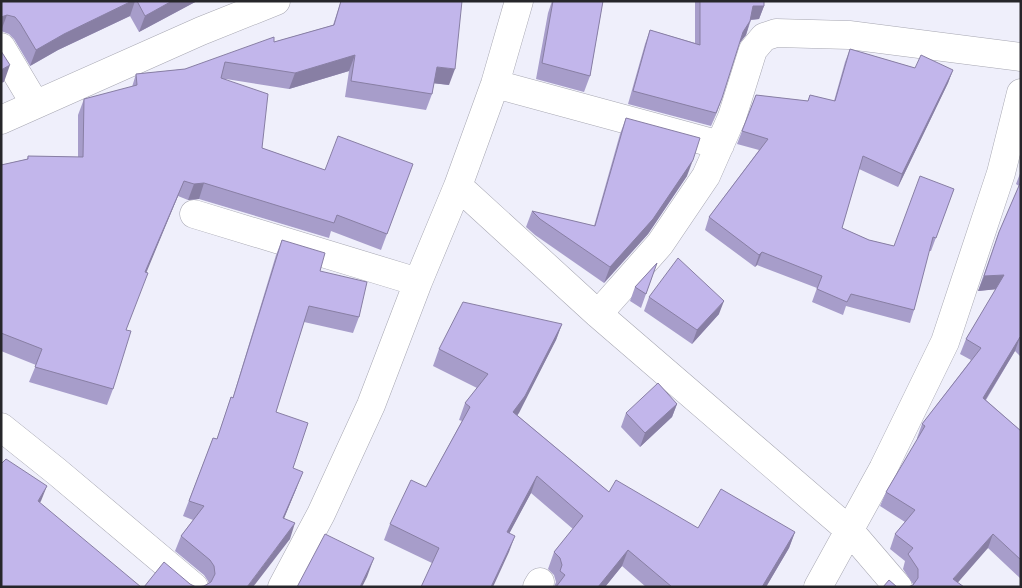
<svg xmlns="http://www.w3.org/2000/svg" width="1022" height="588" font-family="'PT Sans',sans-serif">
	<rect width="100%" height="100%" fill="#efeffb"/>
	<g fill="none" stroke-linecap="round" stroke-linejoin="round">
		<defs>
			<path id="minor" d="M1 47 35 104
				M495 84 720 145
				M1 120 201 31 276 1
				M458 186 598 314 850 531 898 587
				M194 214 418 282
				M598 314 660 244 706 176 732 117 753 50 764 37 776 33 849 35 1021 57
				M1 427 56 471 194 587
				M282 587 321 514 371 405 418 282 458 186 495 84 519 1
				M537 587 540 582
				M818 587 883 469 945 342 1001 173 1021 93"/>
		</defs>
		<use href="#minor" stroke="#a6a6b1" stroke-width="29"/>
		<use href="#minor" stroke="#fff" stroke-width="28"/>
	</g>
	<path fill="#a79dca" d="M1 1H197L139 32 130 16 58 50 30 66 14 39 9 34 1 31Z
		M341 1 449 85 434 83 432 94 426 110 345 97 349 71 289 89 226 79 262 148 325 170 407 180 381 250 331 231 329 238 199 199 188 200 178 196 146 272 126 330 113 389 107 405 29 382 36 365 1 351V165L27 159 28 156 78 157V115L84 99 132 87 136 74 185 69 274 42 333 25Z
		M552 1H603L590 76 584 92 536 79 548 13Z
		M695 1H764V6L759 19 751 20 746 35 739 44 722 98 711 126 628 104 645 44 650 30 695 43Z
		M850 49 915 68 953 70 948 83 898 187 859 169 842 228 869 240 894 246 954 189 931 251H929L914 310 910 323 846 306 843 315 812 302 817 288 757 265 755 267 705 230 709 217 759 150 737 144 756 95 808 101 810 95 834 101 845 62Z
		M626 118 687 176 648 234 604 283 535 235 526 227 532 211 594 226 620 134Z
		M1021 171V357L1015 351 986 400 1021 431V579L988 548 913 585V584L903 569 905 561 890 549 895 534 905 522 880 506 886 492 918 439 917 438 922 424 971 360 960 354 966 339 996 289 978 291 999 232 1019 186 1016 184Z
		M282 240 320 271 359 317 353 333 304 322 276 412 293 468 297 487 284 518 290 539 204 586 209 584 208 581 204 575 175 551 181 536 193 520 183 516 213 438 217 439 231 397H233L276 255Z
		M657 263 641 308 630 301 635 287Z
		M649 297 719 314 692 344 644 311Z
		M562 324 556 340 517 415 609 492 698 528 795 532 789 548 766 587H646L622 566 605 587H554L556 582 554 575 548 569 554 552 573 529 531 493 509 533V552L432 563 384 540 390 524 426 487 462 421 459 420 465 403 477 388 433 366 439 349Z
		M677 404 672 417 640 447 621 427 626 413Z"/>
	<path fill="#887fa4" d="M132 1H135L130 16 58 50 30 66 36 50 64 34Z
		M172 1H197L139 32 145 16Z
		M753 6H764L759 19 748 20Z
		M7 15 1 31V17Z
		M750 21 746 35 738 45 743 32Z
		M355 55 349 71 289 89 295 73Z
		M10 65 4 82 1 83V70Z
		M437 67 455 69 449 85 431 83Z
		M953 70 948 83 898 187 902 174Z
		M722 98 717 112 711 126 716 113Z
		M693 160 687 176 648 234 604 283 610 267Z
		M184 181 178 196 140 288 145 272Z
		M204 183 199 199 188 200 194 184Z
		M762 252 757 265 755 267 759 255Z
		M1004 275 999 289 978 291 984 276Z
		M724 301 719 314 692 344 697 330Z
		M562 324 556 340 519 413 507 429 513 412Z
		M1020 337 1015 351 978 412 983 398Z
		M677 404 672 417 640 447 645 433Z
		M303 472 297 487 278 533 283 518Z
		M537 476 531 493 501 549 507 532Z
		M47 486 41 501 32 516 38 501Z
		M295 523 290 539 253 587H247Z
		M795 532 789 548 766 587H762Z
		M993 534 988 548 954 587 953 579Z
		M515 536 509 552 493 587H491Z
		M628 550 622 566 605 587H598Z
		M374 558 367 577 362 587H360Z"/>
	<path fill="#c2b6eb" stroke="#887fa4" d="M1 1H132L64 34 36 50 20 23 15 17 7 15 1 17Z
		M137 1H172L145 16Z
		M341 1H462L455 69 437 67 432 94 351 81 355 55 295 73 225 62 221 78 268 94 262 148 325 170 338 136 413 164 387 234 337 215 334 223 204 183 194 184 184 181 145 272 148 273 126 330 131 331 113 389 35 367 42 349 1 333V165L28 159V156L83 157 84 99 137 85 136 74 185 69 274 37V42L334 25Z
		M553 1H603L590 76 542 63Z
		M700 1H764V6H753L750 21 743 32 722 98 716 113 633 91 650 30 700 45Z
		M850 49 915 68 921 55 953 70 902 174 863 156 842 228 869 240 894 246 920 176 954 189 936 238 933 237 914 310 851 294 847 302 817 289 822 276 762 252 759 255 709 217 768 139 742 131 756 95 808 101 810 95 835 101Z
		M1 51 10 65 1 70Z
		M626 118 700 138 693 160 653 219 610 267 540 219 532 211 595 226Z
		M1021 181V337H1020L983 398 1021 431V560L993 534 953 579 964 587H908L913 585 918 578V569L908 554 913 548 895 534 915 510 886 492 925 426 922 424 981 348 966 339 1004 275 984 276 999 232Z
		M282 240 325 253 320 271 367 282 359 317 309 306 276 412 308 423 293 468 303 472 283 518 295 523 247 587H198L204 586 211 582 215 574 214 566 210 560 181 536 204 506 189 501 213 438 217 439 231 397 233 398Z
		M678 258 724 301 697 330 649 297Z
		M657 263 646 294 635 287Z
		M463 302 562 324 525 396 513 412 609 492 616 480 698 528 721 489 795 532 762 587H672L628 550 598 587H556L565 575 560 571 562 565 560 558 554 552 583 516 537 476 507 532 515 536 491 587H421L439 548 390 524 411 480 426 487 470 407 465 403 488 374 439 349Z
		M658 383 677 404 645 433 626 413Z
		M6 459 47 486 38 501 141 587H1V464Z
		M325 534 374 558 360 587H297Z
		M164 562 190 584 196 587H144Z
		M889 580 897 587H883Z"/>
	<rect width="1022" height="588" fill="none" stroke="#26262a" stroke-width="5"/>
</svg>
